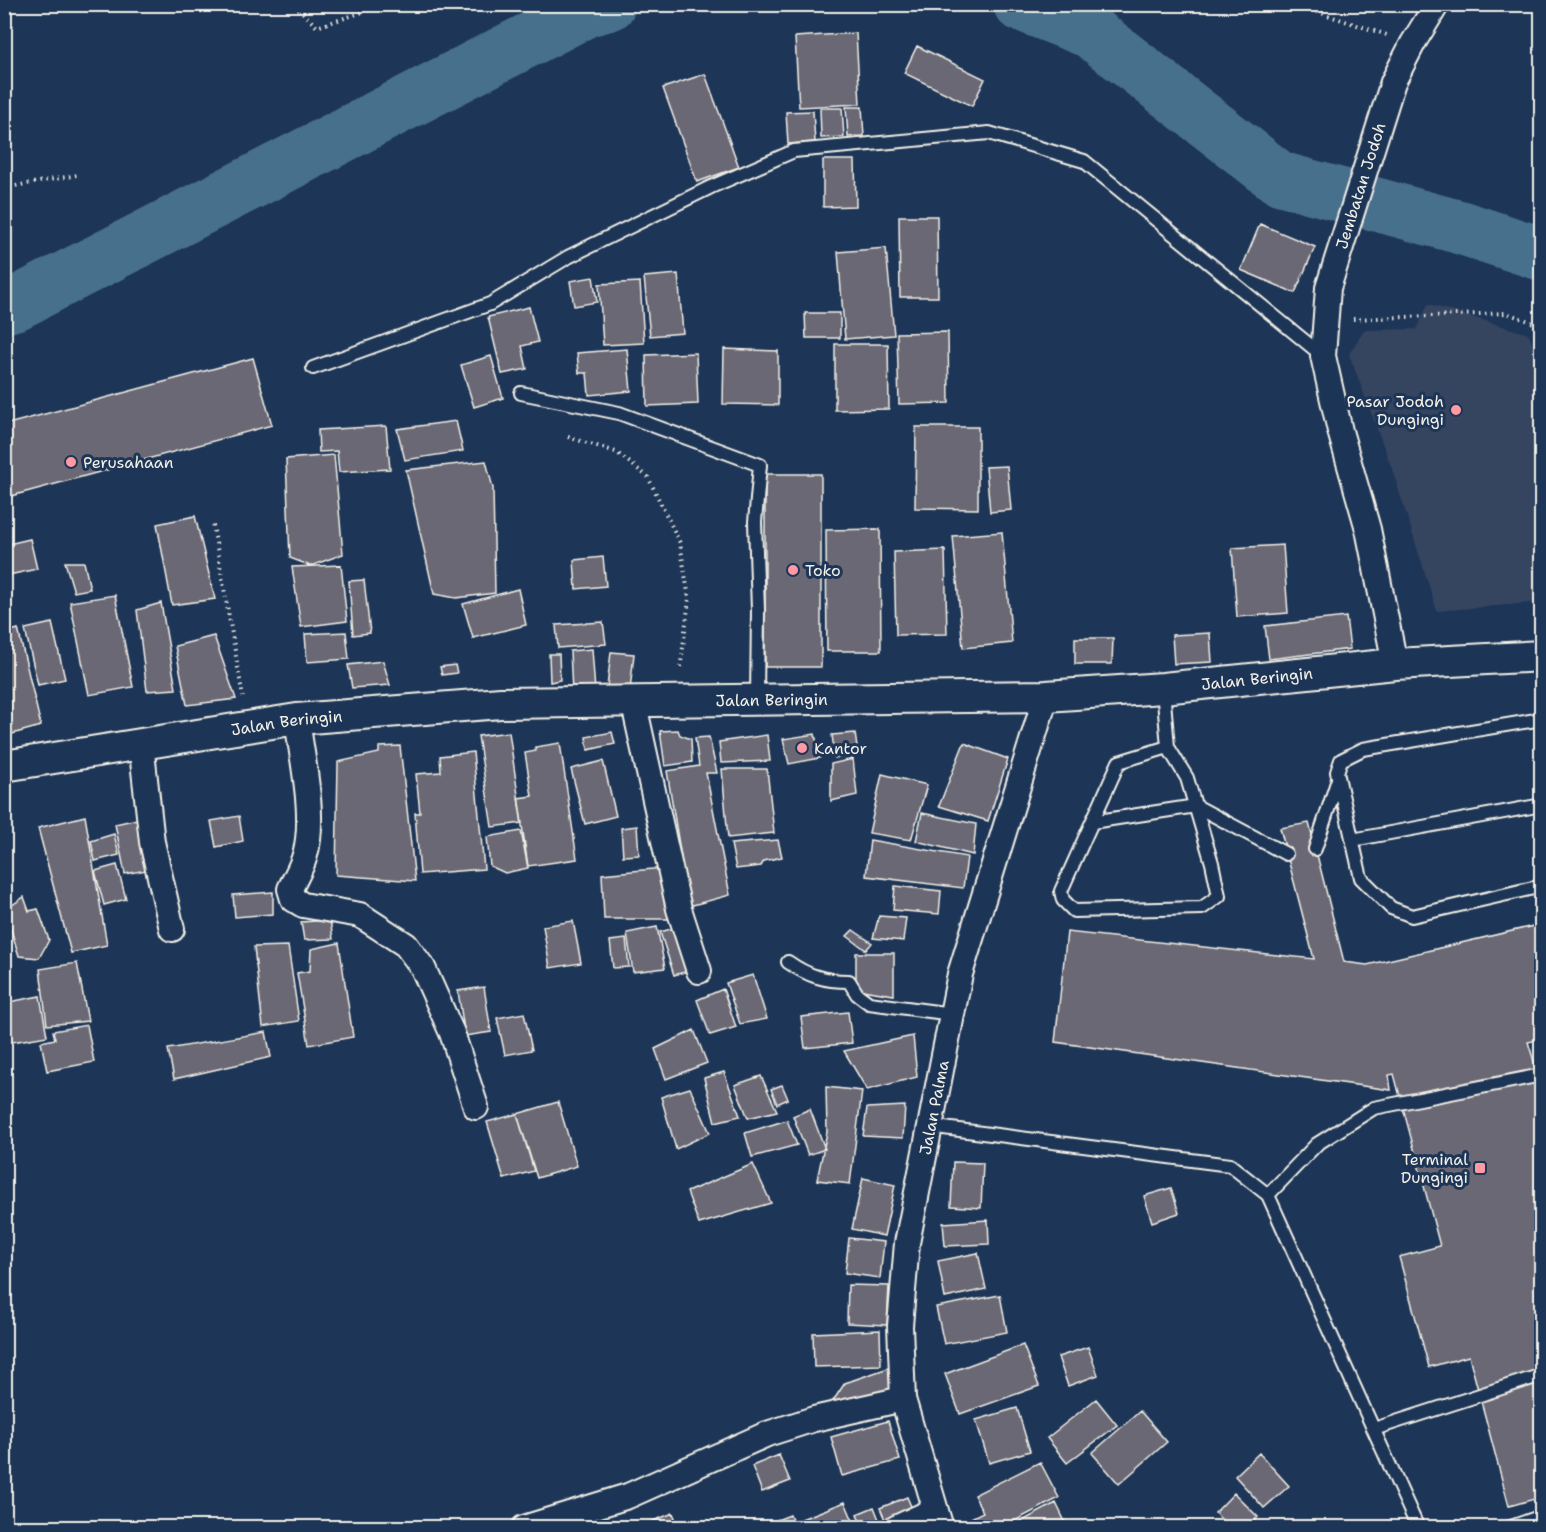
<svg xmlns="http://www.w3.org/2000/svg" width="1546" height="1532" font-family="'Shantell Sans',sans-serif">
	<rect width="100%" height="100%" fill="#1d3557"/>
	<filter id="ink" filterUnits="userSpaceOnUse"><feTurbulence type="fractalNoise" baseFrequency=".0167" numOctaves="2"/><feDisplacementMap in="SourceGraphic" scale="12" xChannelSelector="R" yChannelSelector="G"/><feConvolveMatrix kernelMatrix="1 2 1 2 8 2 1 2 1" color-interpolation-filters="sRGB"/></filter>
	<g filter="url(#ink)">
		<path fill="#344460" d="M1428 304 1529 334 1535 351 1541 352V602L1437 611 1391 466 1349 354 1364 330 1417 329Z"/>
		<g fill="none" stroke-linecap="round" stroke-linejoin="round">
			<path stroke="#466f8d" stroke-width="54" d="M1020 4 1091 32 1279 178 1459 227 1542 254
				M4 307 17 303 587 10 609 4"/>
		</g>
		<path fill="#6b6875" stroke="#f4f1e8" stroke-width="1.5" d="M856 33 860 104 799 107 795 37Z
			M917 46 985 79 972 106 904 73Z
			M705 74 739 167 697 182 663 88Z
			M846 107H862L864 136 848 137Z
			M820 108H842L844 137 821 138Z
			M813 111 815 142 788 144 786 112Z
			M823 160H855L856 206 823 207Z
			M899 216H937L938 297H900Z
			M1260 224 1315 247 1295 293 1241 270Z
			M886 248 894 335 845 339 838 252Z
			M678 274 683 333 650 336 644 277Z
			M593 277 597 302 574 306 570 281Z
			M640 282 644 343 603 345 599 284Z
			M529 307 538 342 522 346 527 369 502 374 488 317Z
			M805 313H840V338H806Z
			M948 332 949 403 899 404 897 333Z
			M835 344H888L889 409 835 410Z
			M627 349 631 391 589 395 587 373H579L577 353Z
			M724 349 778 351V405L723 404Z
			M696 353 698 404 647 406 646 355Z
			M491 356 503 398 474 407 461 365Z
			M253 358 272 425 4 498V425Z
			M456 421 463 451 405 460 397 429Z
			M386 426 390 469 339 472 337 451 319 452 318 430Z
			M916 427H978V509L915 508Z
			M334 455 343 554 311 566 290 558 286 459Z
			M486 461 493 488 495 593 456 598 434 594 406 470Z
			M1007 466 1011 510 990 512 986 467Z
			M765 474H821V667H765Z
			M195 516 215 599 172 605 157 524Z
			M880 529 881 651H827L826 530Z
			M1002 532 1012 643 963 648 953 536Z
			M30 539 37 569 4 576V545Z
			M1283 545 1288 613 1237 617 1232 548Z
			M945 550 947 634 896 635 894 552Z
			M603 557 606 586 576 589 574 560Z
			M65 562H84L90 589 74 592Z
			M341 565 347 621 301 627 292 567Z
			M364 580 370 633 353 635 349 581Z
			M518 589 526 625 473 638 463 604Z
			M115 595 133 687 89 695 70 602Z
			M161 603 176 689 147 691 137 610Z
			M1346 617 1350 649 1269 659 1265 626Z
			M603 622 606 644 558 648 556 625Z
			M52 623 65 679 38 685 25 629Z
			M18 629 41 726 12 734 4 709V633Z
			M346 632 349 659 307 662 305 634Z
			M1210 633 1212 662 1174 664 1172 635Z
			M214 636 236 699 187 705 175 646Z
			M1075 638H1113L1112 664H1075Z
			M592 649 595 691 572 692 570 651Z
			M611 652 634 654 630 690 607 687Z
			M549 654H559L560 680 550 682Z
			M383 661 390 685 352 688 348 665Z
			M455 665 457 673 442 675 440 667Z
			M678 730 680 735 691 739 692 762 665 766 660 731Z
			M509 732 522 823 492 827 478 736Z
			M612 732 615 744 588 750 586 737Z
			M855 733 858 755 835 758 832 735Z
			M815 734 820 758 789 764 783 739Z
			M767 735 770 761 721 763 719 742Z
			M709 737 717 773H706L730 895 689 906 667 771 699 766 695 738Z
			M560 743 577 859 528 866 518 798 532 796 525 753 536 751 535 747Z
			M964 743 1008 759 988 821 939 806Z
			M400 746 415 881 336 875 338 762 379 753V747Z
			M473 752 484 869 420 874 415 813H420L416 774 441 772 440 756Z
			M853 759 857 795 831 801V764Z
			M603 761 616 816 585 824 571 769Z
			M722 769H767L774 833 728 838Z
			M882 774 927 785 911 840 869 833Z
			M922 813 976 824 973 855 916 841Z
			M85 816 107 945 71 953 38 828Z
			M239 816 243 841 216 847 211 821Z
			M142 818 152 869 125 874 115 824Z
			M1309 823 1344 962 1367 965 1542 924V1039L1528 1042 1542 1087V1497L1509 1506 1469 1356 1429 1367 1399 1257 1440 1246 1394 1074 1389 1075 1391 1090 1055 1042 1067 932 1314 959 1280 828Z
			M637 826 639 855 623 856 621 828Z
			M521 831 528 868 505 873 490 866 487 837Z
			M114 834 119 855 95 861 91 841Z
			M778 840 782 857 764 861 761 866 736 869 731 844Z
			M870 840 967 857 963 888 866 876Z
			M117 865 126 899 104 905 95 871Z
			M663 868 670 919H604L602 874Z
			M895 886 941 891 939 914 893 910Z
			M273 892V914L235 917 233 895Z
			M24 897 29 911 38 909 49 940 39 958 19 956 5 910Z
			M879 916 906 918 903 941 873 938Z
			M330 920 333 939 304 940 301 922Z
			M573 921 581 963 550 968 543 926Z
			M682 926 695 969 674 975 660 932Z
			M657 927 665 968 633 972 627 933Z
			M853 930 872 943 866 950 847 936Z
			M626 939 629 967 613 968 610 941Z
			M339 943 353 1037 309 1045 297 973 310 971 311 949Z
			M288 946 299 1021 263 1027 254 947Z
			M856 953H894V995L856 989Z
			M77 963 88 1021 47 1025 40 969Z
			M753 975 767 1019 740 1024 726 983Z
			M484 987 491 1032 465 1036 458 991Z
			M723 989 736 1027 710 1035 697 1000Z
			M40 996 47 1036 6 1043 4 1003Z
			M848 1012 852 1043 805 1048 801 1017Z
			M524 1013 532 1050 505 1055 497 1018Z
			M87 1025 94 1062 47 1071 41 1042 55 1039 53 1031Z
			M694 1030 707 1063 666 1079 655 1049Z
			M266 1032 271 1057 174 1079 168 1049Z
			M913 1036 917 1077 867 1090 844 1051Z
			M724 1072 740 1116 715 1122 704 1078Z
			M761 1076 777 1111 748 1118 735 1085Z
			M782 1085 788 1099 777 1104 771 1089Z
			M826 1087 862 1091 850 1184 817 1180 827 1132Z
			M690 1088 710 1133 676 1149 661 1097Z
			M558 1102 577 1166 537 1178 517 1114Z
			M905 1106 903 1138 863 1136 867 1108Z
			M810 1109 825 1149 808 1155 793 1116Z
			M517 1114 534 1171 504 1179 487 1122Z
			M787 1120 797 1145 752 1157 745 1133Z
			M953 1162 983 1163 981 1208 951 1206Z
			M753 1164 771 1203 699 1224 687 1192Z
			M863 1178 895 1185 884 1236 852 1229Z
			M1171 1188 1179 1213 1152 1222 1144 1196Z
			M988 1220 989 1244 945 1246 943 1223Z
			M849 1238 884 1242 880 1278 845 1273Z
			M978 1253 986 1289 945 1298 938 1261Z
			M848 1285 889 1286 887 1325 847 1323Z
			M1000 1295 1007 1332 944 1344 936 1307Z
			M880 1330 881 1365 814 1367 813 1333Z
			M1023 1345 1039 1386 960 1414 945 1374Z
			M1088 1347 1098 1375 1068 1386 1058 1357Z
			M894 1366 896 1395 831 1404 845 1383Z
			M1096 1399 1117 1425 1067 1463 1047 1438Z
			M1017 1408 1030 1451 989 1463 976 1420Z
			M1140 1411 1167 1442 1119 1484 1092 1453Z
			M888 1421 900 1460 842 1476 831 1437Z
			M1259 1453 1289 1486 1264 1508 1235 1476Z
			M779 1455 790 1481 762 1492 752 1466Z
			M1040 1462 1059 1498 1001 1528H974L969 1519 983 1512 974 1495Z
			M1234 1493 1258 1517 1248 1528H1230L1215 1513Z
			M907 1497 913 1511 886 1522 880 1508Z
			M845 1502 856 1528H802L799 1520Z
			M1056 1503 1068 1528H1009Z
			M874 1507 880 1522 863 1528 857 1514Z
			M673 1513 679 1528H636Z
			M790 1515 795 1528H756Z"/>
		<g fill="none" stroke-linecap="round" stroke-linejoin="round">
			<defs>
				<path id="service" d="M313 368 490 304 568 257 711 187 794 151 989 133 1084 161 1323 356
					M521 393 619 413 760 465 755 522 758 610 757 699
					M1163 689 1168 747 1187 778 1212 863 1219 896 1202 908 1074 911 1063 900 1061 891 1119 762 1168 747
					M1542 719 1363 749 1341 760 1337 772 1361 878 1391 908 1412 916 1542 886
					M1092 822 1196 806 1286 854
					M1352 840 1542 805
					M1315 849 1338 779
					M788 962C808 976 824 981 849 981L857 994 869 1003 952 1014
					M928 1126 1230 1165 1268 1195 1418 1528
					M1268 1195 1317 1144 1374 1108 1542 1075
					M1374 1429 1542 1375
					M1508 1528 1542 1516"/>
				<g id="minor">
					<path id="s1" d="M1395 664 1368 529 1340 431 1323 356 1328 288 1393 82 1413 43 1437 4"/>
					<path d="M633 700 679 909 699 971"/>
					<path d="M297 719C302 759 316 816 305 855 302 867 295 878 290 889L293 899 303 905 360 915 406 945 423 968 452 1033 476 1107"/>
					<path d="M141 743 152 842 172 929"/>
					<path d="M524 1528 628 1496 767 1434 814 1419 903 1399"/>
					<path d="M896 1528 935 1510"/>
					<path id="s2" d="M941 1528 903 1399 900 1326 907 1243 960 974 1046 696"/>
				</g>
				<g id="tertiary">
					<path id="s3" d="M4 766 297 719 501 703 1046 696 1163 688 1395 664 1542 656"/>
				</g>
			</defs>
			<use href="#service" stroke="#f4f1e8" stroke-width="16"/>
			<use href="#minor" stroke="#f4f1e8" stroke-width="28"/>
			<use href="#tertiary" stroke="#f4f1e8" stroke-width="34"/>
			<path stroke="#f4f1e8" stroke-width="4" stroke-dasharray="1.5 4.5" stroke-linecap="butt" d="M294 4 317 27 363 12 375 4
				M1294 4 1387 35
				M4 188 77 175
				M1353 319 1507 313 1542 326
				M568 437 616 452 648 477 680 543 689 599 680 671
				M213 525 243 697"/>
			<use href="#service" stroke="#1d3557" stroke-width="12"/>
			<use href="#minor" stroke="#1d3557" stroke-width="24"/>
			<use href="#tertiary" stroke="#1d3557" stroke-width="30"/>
		</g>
	</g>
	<g fill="#ff9aa2" stroke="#1d3557" stroke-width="2">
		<circle cx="1456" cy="410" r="6"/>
		<circle cx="71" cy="462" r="6"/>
		<circle cx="793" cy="570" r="6"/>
		<circle cx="802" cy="748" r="6"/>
		<rect x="1474" y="1162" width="12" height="12" rx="3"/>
	</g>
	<g text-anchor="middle" stroke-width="6" stroke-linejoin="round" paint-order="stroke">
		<g font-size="16" fill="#f4f1e8" stroke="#1d3557">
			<text dy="6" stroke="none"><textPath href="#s1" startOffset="492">Jembatan Jodoh</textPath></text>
			<text dy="6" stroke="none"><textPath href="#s3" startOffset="1258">Jalan Beringin</textPath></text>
			<text dy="6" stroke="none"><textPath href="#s3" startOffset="772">Jalan Beringin</textPath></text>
			<text dy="6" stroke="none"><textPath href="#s3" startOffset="286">Jalan Beringin</textPath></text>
			<text dy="6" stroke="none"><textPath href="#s2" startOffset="429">Jalan Palma</textPath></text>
		</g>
		<g font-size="16" fill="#f4f1e8" stroke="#1d3557" text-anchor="start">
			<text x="1444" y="407" text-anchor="end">Pasar Jodoh<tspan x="1444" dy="18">Dungingi</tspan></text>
			<text x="83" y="468">Perusahaan</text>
			<text x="805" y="576">Toko</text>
			<text x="814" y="754">Kantor</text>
			<text x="1468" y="1165" text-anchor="end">Terminal<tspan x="1468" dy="18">Dungingi</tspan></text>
		</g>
	</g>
	<rect width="1546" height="1532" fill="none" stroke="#1d3557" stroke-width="24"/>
	<rect x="12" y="12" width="1522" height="1508" fill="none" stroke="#f4f1e8" stroke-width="2" filter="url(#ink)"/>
</svg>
